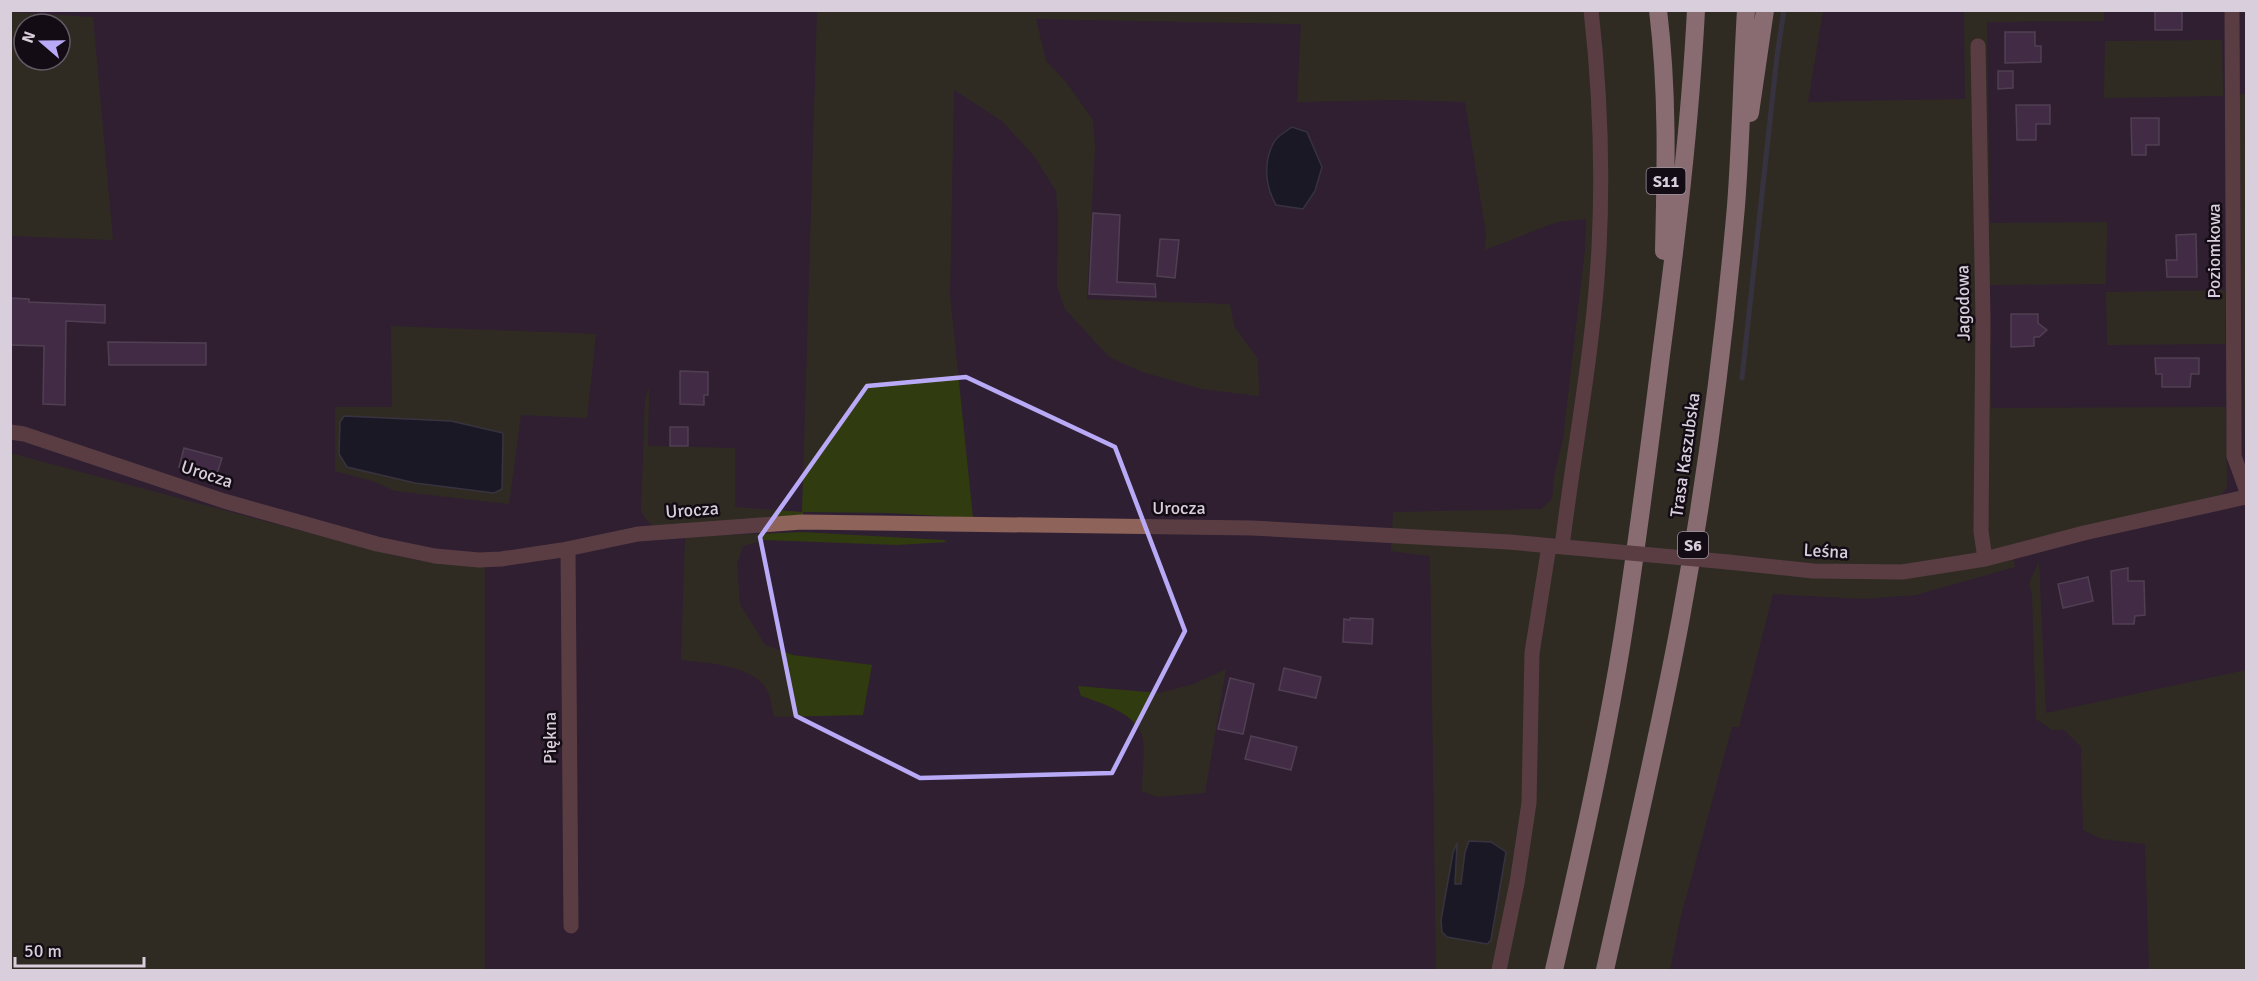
<svg xmlns="http://www.w3.org/2000/svg" width="2257" height="981" font-family="Signika,sans-serif">
	<rect width="100%" height="100%" fill="#2f1f32"/>
	<path fill="#313b10" fill-rule="evenodd" d="M817 11H1823L1808 102 1965 99 1964 11H2104V21L1987 22 1990 223 2107 222 2106 284 1990 285 1991 408 2226 407 2227 488 2218 497 2011 546 2015 567 1916 595 1864 599 1773 594 1739 727H1732L1680 920 1670 970H1436L1430 556 1391 551 1393 512 1541 509 1552 499 1554 477 1563 439 1585 249 1586 219 1557 222 1485 250 1486 234 1465 102 1396 100 1297 102 1301 24 1036 19 1046 61 1066 82 1093 120 1095 147 1087 299 1230 304 1234 326 1258 359 1259 396 1202 389 1142 372 1109 357 1065 309 1057 286 1058 218 1056 191 1034 156 1002 121 954 90 950 295 973 518 889 513 803 512 804 518 655 527 647 521 641 511 645 400 649 388 648 446 735 448V507L802 512Z
		M11 12 93 17 113 240 11 236ZM24 24H60V60H24Z
		M2222 40 2223 96 2104 98 2105 41Z
		M2239 94H2246V454L2245 451Z
		M2225 290V344L2107 345 2106 292Z
		M391 326 596 334 587 418 521 415 509 504 395 491 372 481 335 471V407H392Z
		M10 453 388 554C421 562 451 566 485 565V970H11Z
		M802 532 944 540 947 542 897 545 765 540 743 546 737 564 740 604 765 645 793 655 872 665 863 715 774 717C772 709 771 697 767 690 753 665 707 663 681 660L685 537Z
		M2039 561 2046 713 2246 670V970H2149L2145 844 2102 839 2083 830 2081 747 2064 730H2052L2036 719 2032 594 2029 583Z
		M1226 669 1205 793 1157 797 1142 791C1142 774 1145 756 1143 740 1140 714 1101 703 1081 696L1078 686 1159 693 1194 684Z"/>
	<path fill="#011115" stroke="#424a50" stroke-width="1.5" d="M1292 127 1307 132 1322 167 1315 191 1303 209 1276 205C1265 186 1263 162 1274 142 1277 136 1287 131 1292 127Z
		M344 416 451 421 503 433 502 489 494 493 415 483 347 467 339 454 340 422Z
		M1469 841 1491 842 1506 852 1491 940 1487 944 1447 937 1442 932 1441 920 1453 853 1457 843 1455 884H1461L1465 852Z"/>
	<g fill="none" stroke-linecap="round" stroke-linejoin="round">
		<path stroke="#424a50" stroke-width="5" d="M1742 378 1777 56 1784 10"/>
	</g>
	<path fill="#593d5e" stroke="#78657c" stroke-width="1.5" d="M2155 10H2182V30H2155Z
		M2005 32H2035V46H2041V62L2005 63Z
		M1998 71H2013V88L1998 89Z
		M2016 105H2050V124H2036V140H2017Z
		M2131 118H2159V145H2146V155H2132Z
		M1093 213 1120 215 1117 282 1155 284 1156 297 1089 294Z
		M2196 234 2197 277H2167L2166 260H2177L2176 235Z
		M1160 239 1179 240 1175 278 1157 276Z
		M10 298 29 299V302L105 305V323L66 321 65 405 43 404 44 346 10 345Z
		M2011 314H2038V323L2047 330 2039 337H2034V346L2011 347Z
		M108 342 206 343V365H109Z
		M2155 358H2199V374H2191L2190 387H2162V374H2156Z
		M680 371 708 372V395H704V405L680 404Z
		M670 427H688V446H670Z
		M184 448 222 458 216 477 179 467Z
		M2128 568V581H2144L2145 615 2135 616 2134 624H2113L2111 571Z
		M2088 577 2093 601 2063 608 2058 584Z
		M1350 618 1373 619 1372 644 1343 642 1344 619 1350 620Z
		M1284 668 1321 677 1316 698 1279 690Z
		M1230 678 1254 684 1243 734 1218 729Z
		M1251 736 1297 747 1291 770 1245 759Z"/>
	<g fill="none" stroke-linecap="round" stroke-linejoin="round">
		<path stroke="#8d635a" stroke-width="15" d="M2232 10 2234 433V456L2246 489
			M1978 46 1983 319 1981 531 1985 559
			M10 432 24 434 224 501 377 544 435 556 479 560 501 559 562 550 638 534 802 522 1252 528 1509 542 1597 550
			M1562 547C1574 447 1594 348 1599 248 1603 168 1600 89 1591 10
			M568 549 571 926
			M1728 562 1813 571 1902 572 1985 559 2084 533 2246 497
			M1499 970 1517 883 1529 803 1532 653 1549 546"/>
		<path stroke="#f5cbc1" stroke-width="18" d="M1658 10C1668 91 1666 170 1664 251
			M1750 113 1765 10
			M1554 970C1579 861 1604 751 1622 641 1637 546 1649 451 1661 355 1676 241 1690 126 1696 10
			M1605 970C1631 853 1659 736 1681 617 1706 481 1724 343 1736 206 1741 141 1742 75 1746 10"/>
		<path stroke="#8d635a" stroke-width="15" d="M1597 550 1728 562"/>
	</g>
	<path d="M0 0H2257V981H0ZM966 377 1115 447 1185 631 1112 773 920 778 796 716 760 537 867 386Z" fill="#2f1f32" fill-opacity=".55" fill-rule="evenodd"/>
	<path fill="none" stroke="#b9aaf7" stroke-width="4.5" stroke-linejoin="round" d="M966 377 1115 447 1185 631 1112 773 920 778 796 716 760 537 867 386Z"/>
	<g text-anchor="middle" stroke-width="5" stroke-linejoin="round" paint-order="stroke">
		<g fill="#130c14" stroke="#9e949f" stroke-width="1.5">
			<rect x="1646.5" y="168" width="39" height="26" rx="4.5"/>
			<rect x="1678" y="532" width="30" height="26" rx="4.5"/>
		</g>
		<g font-size="16" font-weight="bold" fill="#d9cedb">
			<text x="1666" y="187">S11</text>
			<text x="1693" y="551">S6</text>
		</g>
		<g font-size="18" fill="#d9cedb" stroke="#130c14">
			<text transform="translate(2214 251) rotate(-90)" y="6">Poziomkowa</text>
			<text transform="translate(1963 303) rotate(-91)" y="6">Jagodowa</text>
			<text transform="translate(1685 455) rotate(-82)" y="6">Trasa Kaszubska</text>
			<text transform="translate(207 474) rotate(18)" y="6">Urocza</text>
			<text x="1179" y="514">Urocza</text>
			<text transform="translate(692 510) rotate(-4)" y="6">Urocza</text>
			<text transform="translate(1826 551) rotate(3)" y="6">Leśna</text>
			<text transform="translate(550 738) rotate(-90)" y="6">Piękna</text>
		</g>
	</g>
	<rect width="2257" height="981" fill="none" stroke="#d9cedb" stroke-width="24"/>
	<g transform="translate(42 42) rotate(290)"><circle r="28" fill="#130c14" stroke="#625a64" stroke-width="1.5"/>
	<path d="M0-4.5L10 22L0 15L-10 22Z" fill="#b9aaf7"/>
	<text y="-9" font-size="16" font-weight="bold" text-anchor="middle" fill="#d9cedb">N</text>
	</g>
	<path d="M15 957v9h129v-9" fill="none" stroke="#d9cedb" stroke-width="3"/>
	<text x="24" y="957" font-size="18" fill="#d9cedb" stroke="#130c14" stroke-width="4.5" paint-order="stroke">50 m</text>
</svg>
